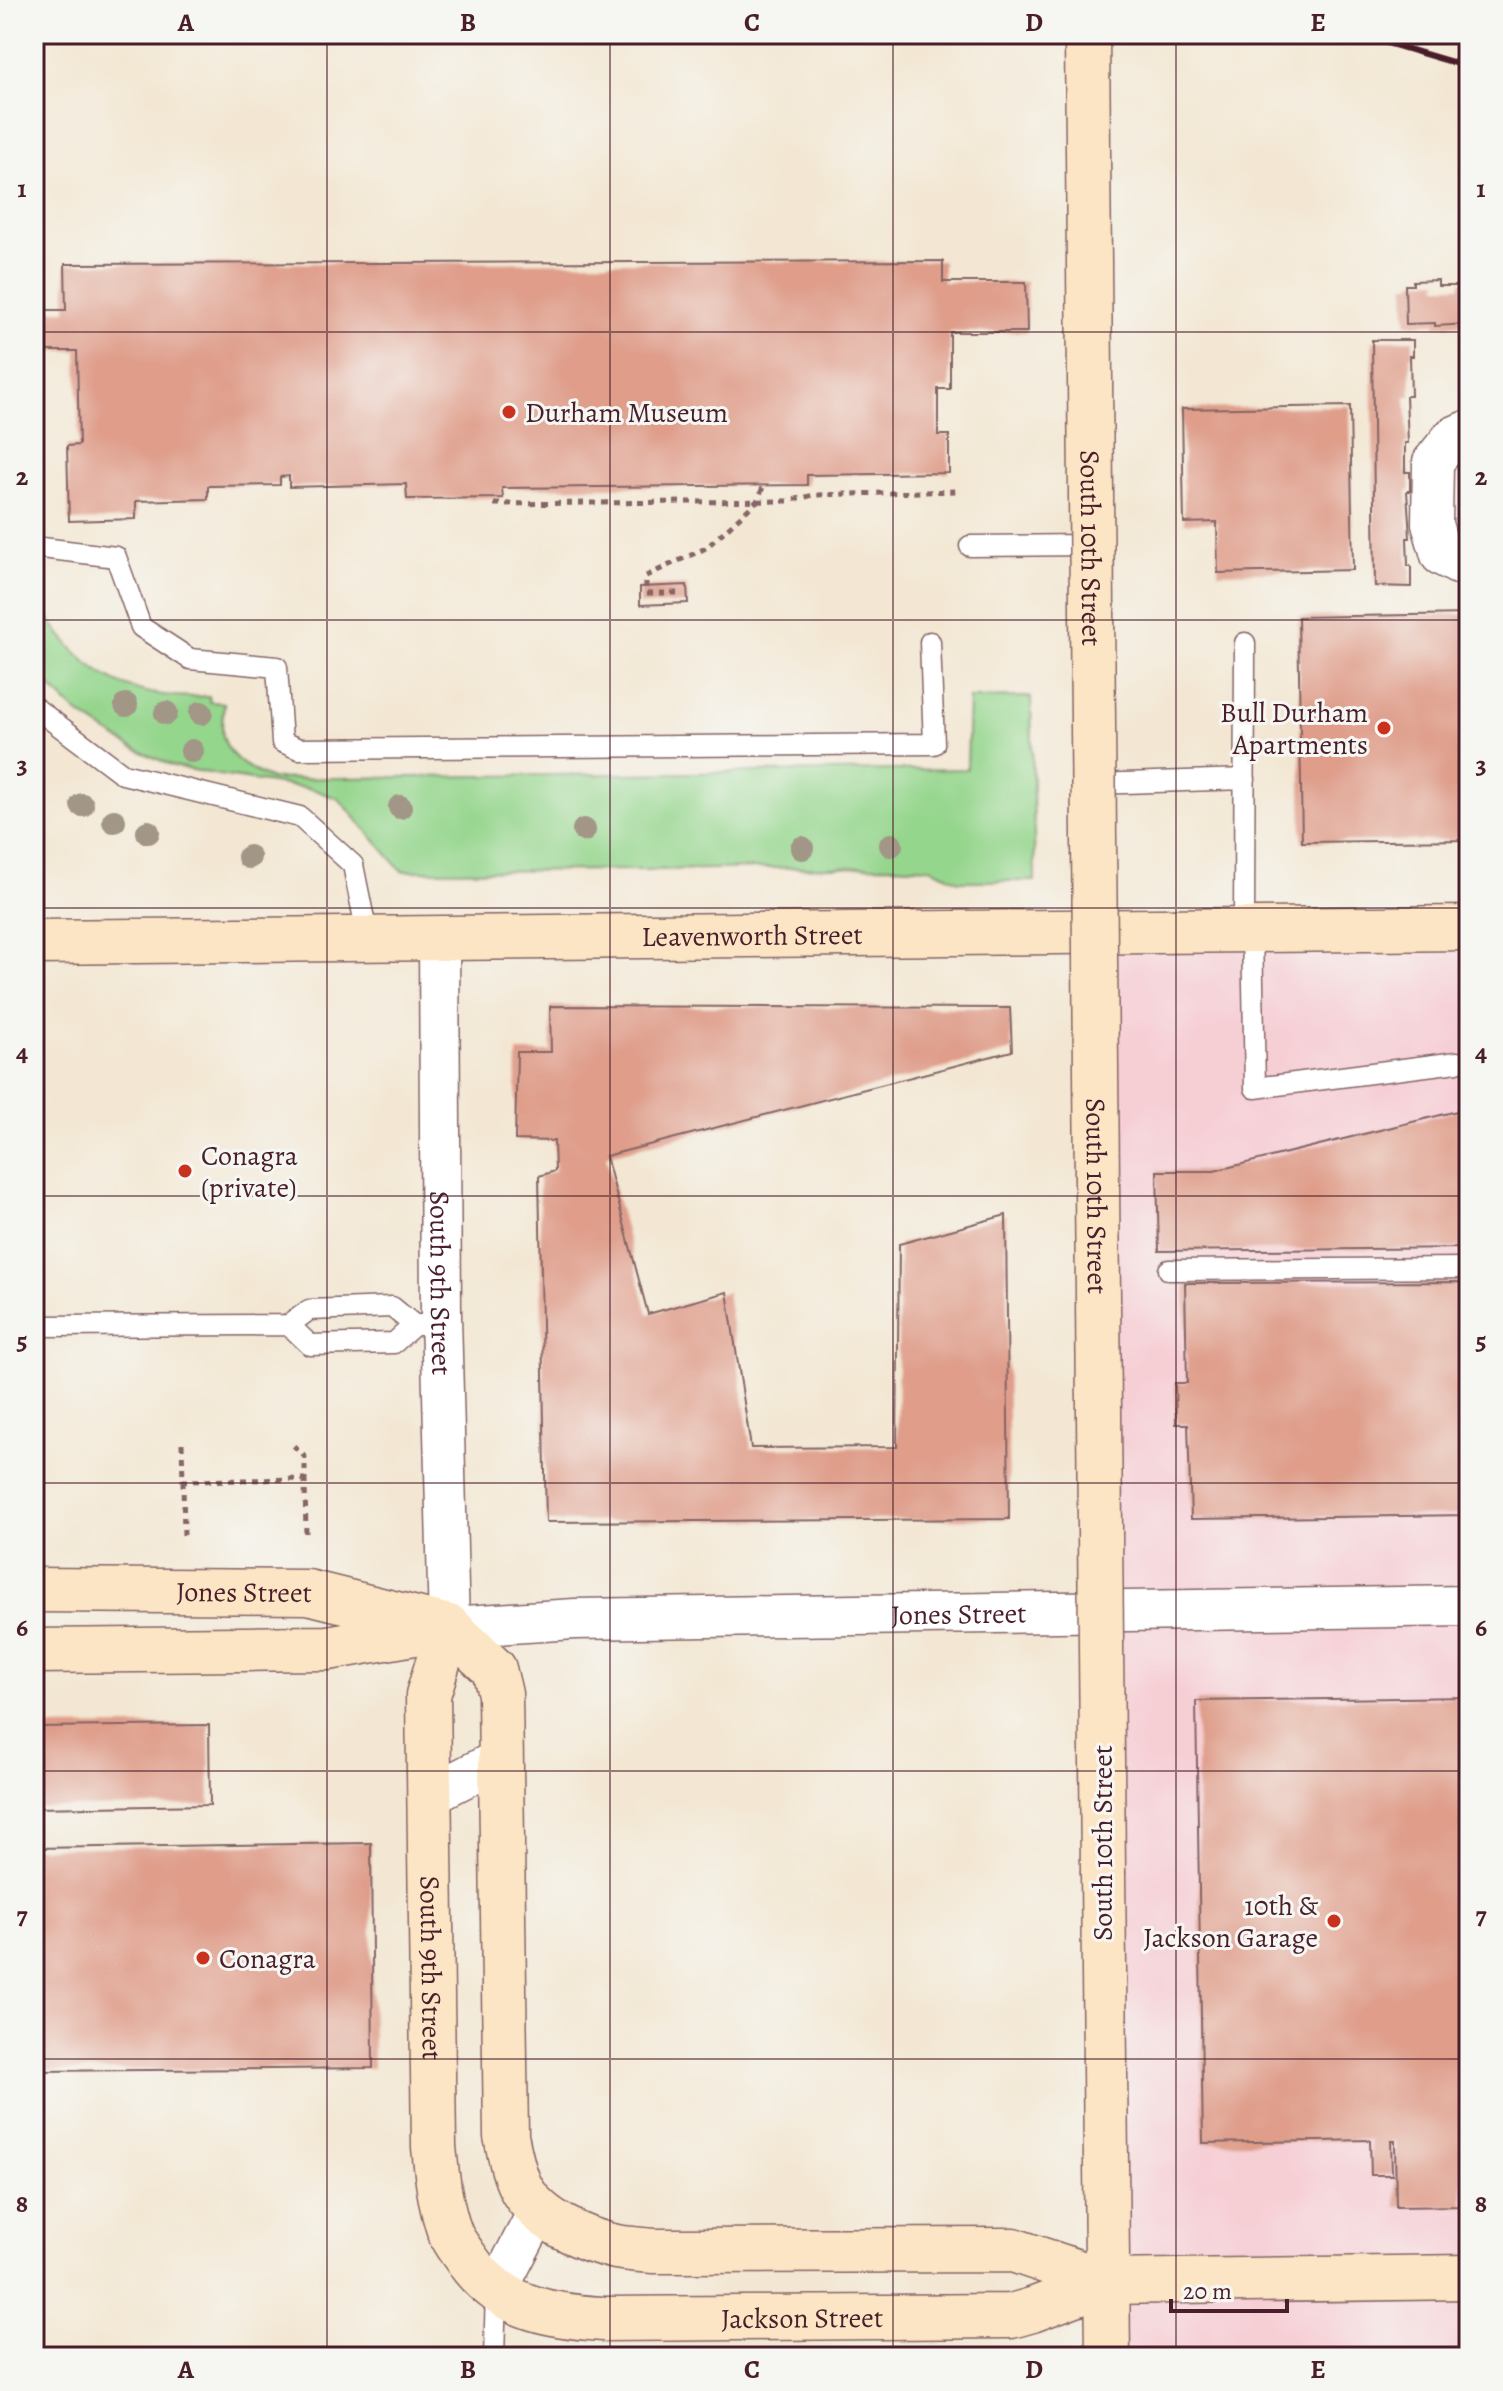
<svg xmlns="http://www.w3.org/2000/svg" width="1503" height="2391" font-family="Alegreya,serif">
	<rect width="100%" height="100%" fill="#f6f6f2"/>
	<filter id="ink" filterUnits="userSpaceOnUse"><feTurbulence type="fractalNoise" baseFrequency=".0125" numOctaves="2"/><feDisplacementMap in="SourceGraphic" scale="16" xChannelSelector="R" yChannelSelector="G"/><feConvolveMatrix kernelMatrix="1 2 1 2 8 2 1 2 1" color-interpolation-filters="sRGB"/></filter>
	<filter id="wash" filterUnits="userSpaceOnUse"><feTurbulence type="fractalNoise" baseFrequency=".006" numOctaves="4" result="noise"/><feDisplacementMap in="SourceGraphic" scale="32" xChannelSelector="R" yChannelSelector="G"/><feGaussianBlur stdDeviation="1.8" result="paint"/><feColorMatrix in="noise" values="0 0 0 0 0 0 0 0 0 0 0 0 0 0 0 0 0 1.4 0 .05"/><feComposite in="paint" operator="in"/></filter>
	<g filter="url(#wash)">
		<rect width="100%" height="100%" fill="#f3e7d3"/>
		<path fill="#f6cfd5" d="M1469 928V2357H1108L1104 932Z"/>
		<path fill="#95d68d" stroke="#707a5c" stroke-width="2" d="M34 597C79 669 121 702 209 696L210 702 224 703C223 713 221 726 223 736 229 760 251 770 271 779L967 769 969 698 1031 697 1035 881H959L931 868 891 866 649 870 402 871 339 799 312 789 219 775 173 766 131 747 76 712 46 683 34 663Z"/>
		<g id="blocks">
			<path fill="#df9d8a" d="M943 261V282H1026L1027 332H950V389H938V435H949V473L807 475V485L502 488 503 498 407 499 406 484 289 487V476L280 477V485L208 486V499L136 501V519L69 521 67 446 79 445 77 351H45L44 310H66L65 264Z
				M1438 280V286H1461V281H1469V324L1435 326V323L1406 324 1405 285H1413V281Z
				M1372 340H1413V356H1410L1411 396H1406L1408 443H1405V472H1410V491H1407L1410 538H1407L1408 566H1411V587L1375 586Z
				M1350 406 1353 570 1218 573 1217 522 1184 523 1182 409Z
				M687 585 688 603 640 605V587Z
				M1469 614V840L1302 842 1298 617Z
				M550 1006 1010 1008 1012 1051 606 1156 648 1314 727 1292 751 1448 897 1447 899 1244 1006 1215 1009 1519 546 1522 539 1176 555 1171 554 1141 515 1140 517 1052H551Z
				M1469 1108V1248L1159 1251 1157 1171H1214Z
				M1469 1282V1515L1191 1519 1188 1424H1176L1175 1383H1187L1185 1283Z
				M1469 1697V2141L1462 2142 1463 2206 1396 2207 1395 2141H1391L1392 2175H1371L1370 2140 1203 2143 1196 1701Z
				M209 1725 210 1805 34 1808V1727Z
				M371 1843 373 2068 34 2071V1848Z"/>
		</g>
	</g>
	<g filter="url(#ink)">
		<use href="#blocks" fill-opacity="0" stroke="#856566" stroke-width="2"/>
		<g fill="none" stroke-linecap="round" stroke-linejoin="round">
			<defs>
				<path id="lane" d="M970 546 1092 545
					M34 547 116 557 141 627 190 659 277 667 282 742 299 749 934 744 930 642
					M34 707 123 774 300 817 353 865 368 939
					M1094 784 1245 779
					M1244 930 1245 643
					M1252 931 1255 1088 1457 1062
					M1169 1270 1469 1268
					M289 1325 310 1345 394 1343 414 1325H425
					M34 1326 289 1325 309 1310 392 1307 414 1325
					M494 2357 496 2292"/>
				<g id="street">
					<path d="M1469 430 1453 437 1433 462 1432 524 1441 555 1458 564H1469"/>
					<path id="s1" d="M439 939 441 1316 449 1627 575 1619 1469 1606"/>
					<path d="M430 1795 500 1759"/>
					<path d="M496 2292 539 2210"/>
				</g>
				<g id="secondary">
					<path id="s2" d="M34 942 1469 928"/>
					<path id="s3" d="M34 1590 308 1592 449 1627 494 1669 500 1694 506 2136C510 2154 513 2174 522 2190 539 2220 584 2240 616 2247 628 2249 641 2250 654 2251L1013 2250 1107 2282"/>
					<path id="s4" d="M449 1627 428 1695 434 2147C437 2177 440 2205 450 2233 453 2241 458 2247 463 2254 496 2306 546 2316 603 2319L1011 2316 1032 2310 1107 2282 1469 2277"/>
					<path d="M34 1651 328 1648 431 1630"/>
					<path d="M1103 1874 1108 2357"/>
				</g>
			</defs>
			<use href="#lane" stroke="#856566" stroke-width="23"/>
			<use href="#street" stroke="#856566" stroke-width="43"/>
			<use href="#secondary" stroke="#856566" stroke-width="47"/>
			<path stroke="#856566" stroke-width="5" stroke-dasharray="6 6" stroke-linecap="butt" d="M494 504 788 501 814 495 958 491
				M677 593H646V576L706 548 757 501 764 485
				M182 1443 183 1481 305 1479V1457L290 1442
				M305 1479 306 1537
				M183 1481 184 1538
				M1148 2357 1189 2356"/>
			<use href="#lane" stroke="#fff" stroke-width="20"/>
			<use href="#street" stroke="#fff" stroke-width="40"/>
			<use href="#secondary" stroke="#fce5c4" stroke-width="44"/>
			<path stroke="#4a1f2b" stroke-width="6" d="M1357 34 1469 67"/>
			<defs>
				<g id="secondary-bridge">
					<path id="s5" d="M1087 34 1103 1874"/>
				</g>
			</defs>
			<use href="#secondary-bridge" stroke="#856566" stroke-width="47" stroke-linecap="butt"/>
			<use href="#secondary-bridge" stroke="#fce5c4" stroke-width="44"/>
		</g>
		<g fill="#a29787">
			<circle cx="126" cy="705" r="12"/>
			<circle cx="166" cy="713" r="12"/>
			<circle cx="201" cy="713" r="12"/>
			<circle cx="192" cy="751" r="12"/>
			<circle cx="82" cy="805" r="12"/>
			<circle cx="400" cy="807" r="12"/>
			<circle cx="114" cy="821" r="12"/>
			<circle cx="584" cy="830" r="12"/>
			<circle cx="148" cy="832" r="12"/>
			<circle cx="891" cy="845" r="12"/>
			<circle cx="802" cy="848" r="12"/>
			<circle cx="249" cy="857" r="12"/>
		</g>
	</g>
	<path fill="none" stroke="#4a1f2b" stroke-width="2" stroke-opacity="0.55" d="M327 34V2357M610 34V2357M893 34V2357M1176 34V2357M34 332H1469M34 620H1469M34 908H1469M34 1196H1469M34 1483H1469M34 1771H1469M34 2059H1469"/>
	<g fill="#c8321e" stroke="#f6f6f2" stroke-width="3">
		<circle cx="509" cy="412" r="8"/>
		<circle cx="1384" cy="728" r="8"/>
		<circle cx="185" cy="1171" r="8"/>
		<circle cx="1334" cy="1921" r="8"/>
		<circle cx="203" cy="1958" r="8"/>
	</g>
	<g text-anchor="middle" stroke-width="6" stroke-linejoin="round" paint-order="stroke">
		<g font-size="28" fill="#4a1f2b" stroke="#f6f6f2" text-anchor="start">
			<text x="525" y="422">Durham Museum</text>
			<text x="1368" y="722" text-anchor="end">Bull Durham<tspan x="1368" dy="32">Apartments</tspan></text>
			<text x="201" y="1165">Conagra<tspan x="201" dy="32">(private)</tspan></text>
			<text x="1318" y="1915" text-anchor="end">10th &amp;<tspan x="1318" dy="32">Jackson Garage</tspan></text>
			<text x="219" y="1968">Conagra</text>
		</g>
		<g font-size="28" fill="#4a1f2b" stroke="#f6f6f2">
			<text dy="10" stroke="none"><textPath href="#s5" startOffset="514">South 10th Street</textPath></text>
			<text dy="10" stroke="none"><textPath href="#s2" startOffset="718">Leavenworth Street</textPath></text>
			<text dy="10" stroke="none"><textPath href="#s5" startOffset="1162">South 10th Street</textPath></text>
			<text dy="10" stroke="none"><textPath href="#s1" startOffset="344">South 9th Street</textPath></text>
			<text dy="10" stroke="none"><textPath href="#s3" startOffset="210">Jones Street</textPath></text>
			<text dy="10" stroke="none"><textPath href="#s1" startOffset="1198">Jones Street</textPath></text>
			<text transform="translate(1102 1843) rotate(-90)" y="10">South 10th Street</text>
			<text dy="10" stroke="none"><textPath href="#s4" startOffset="344">South 9th Street</textPath></text>
			<text dy="10" stroke="none"><textPath href="#s4" startOffset="996">Jackson Street</textPath></text>
		</g>
	</g>
	<rect width="1503" height="2391" fill="none" stroke="#f6f6f2" stroke-width="88"/>
	<path d="M1171 2299v12h116v-12" fill="none" stroke="#4a1f2b" stroke-width="4"/>
	<text x="1183" y="2299" font-size="24" fill="#4a1f2b" stroke="#f6f6f2" stroke-width="6" paint-order="stroke">20 m</text>
	<rect x="44" y="44" width="1415" height="2303" fill="none" stroke="#4a1f2b" stroke-width="3"/>
	<g font-size="26" text-anchor="middle" font-weight="bold" fill="#4a1f2b">
		<text x="186" y="31">A</text>
		<text x="468" y="31">B</text>
		<text x="752" y="31">C</text>
		<text x="1034" y="31">D</text>
		<text x="1318" y="31">E</text>
		<text x="22" y="197">1</text>
		<text x="1481" y="197">1</text>
		<text x="22" y="485">2</text>
		<text x="1481" y="485">2</text>
		<text x="22" y="773">3</text>
		<text x="1481" y="773">3</text>
		<text x="22" y="1061">4</text>
		<text x="1481" y="1061">4</text>
		<text x="22" y="1349">5</text>
		<text x="1481" y="1349">5</text>
		<text x="22" y="1636">6</text>
		<text x="1481" y="1636">6</text>
		<text x="22" y="1924">7</text>
		<text x="1481" y="1924">7</text>
		<text x="22" y="2212">8</text>
		<text x="1481" y="2212">8</text>
		<text x="186" y="2378">A</text>
		<text x="468" y="2378">B</text>
		<text x="752" y="2378">C</text>
		<text x="1034" y="2378">D</text>
		<text x="1318" y="2378">E</text>
	</g>
</svg>
